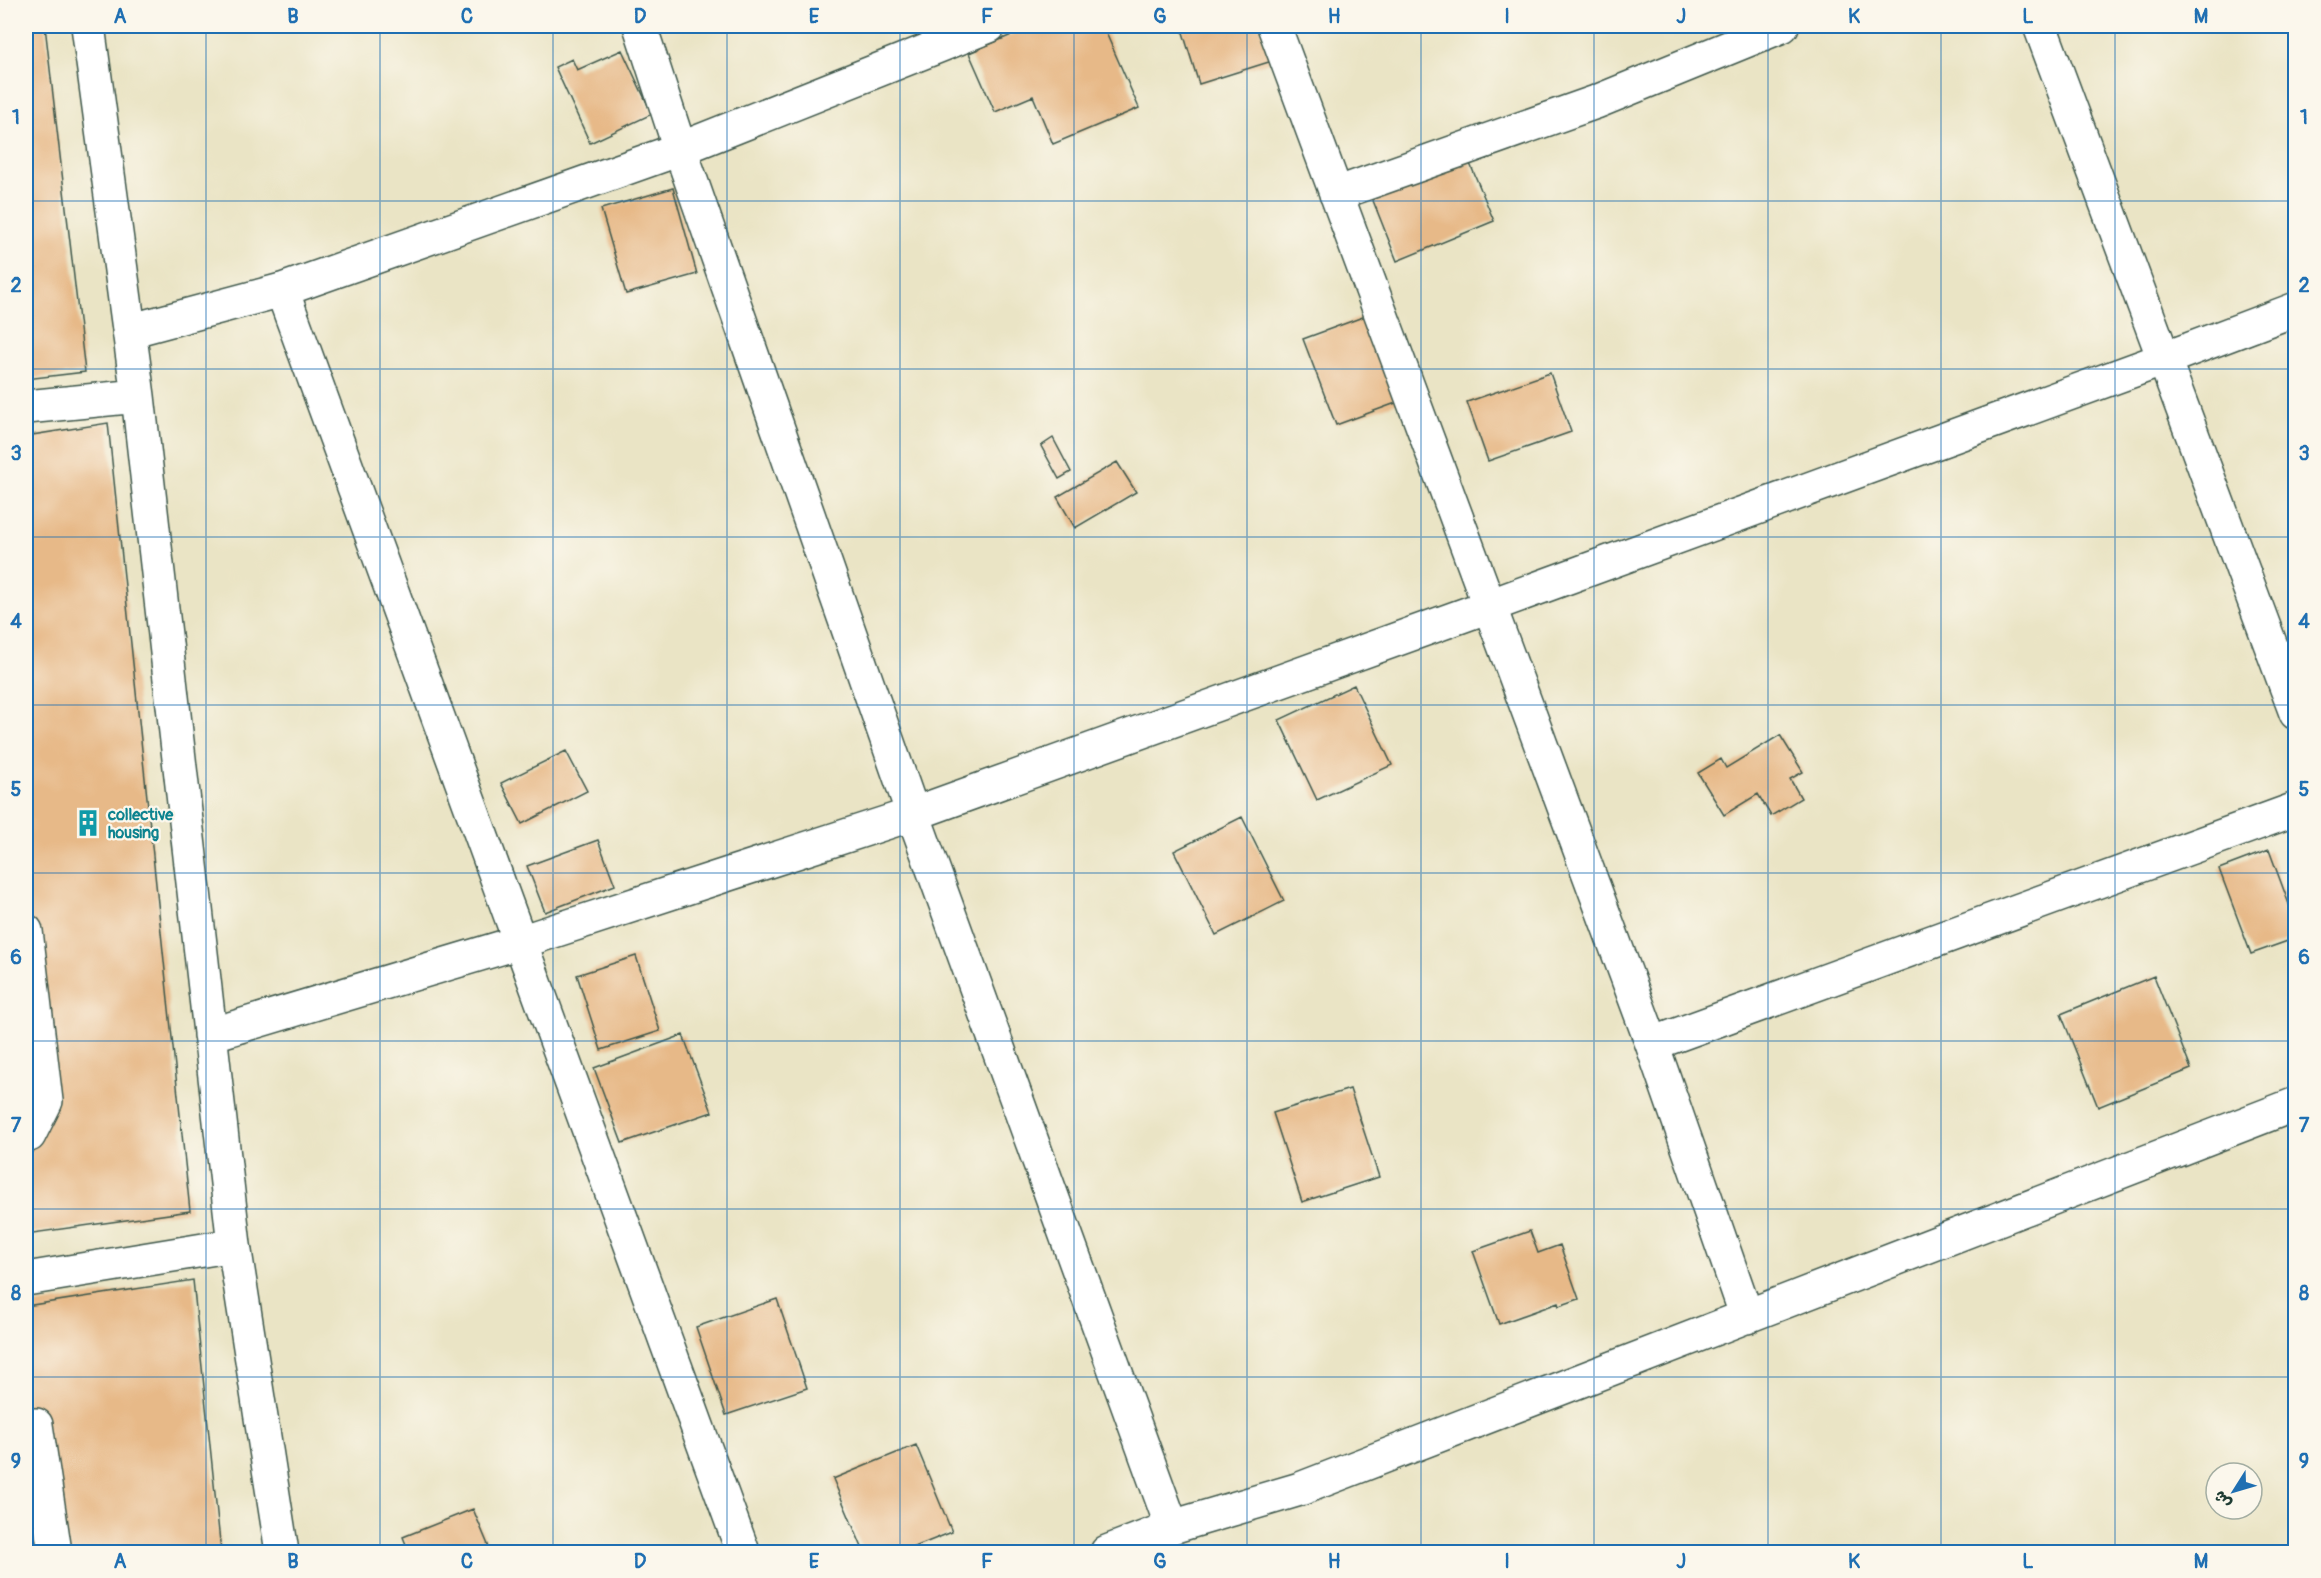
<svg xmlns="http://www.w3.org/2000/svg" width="2321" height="1578" font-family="Pangolin,'Playpen Sans Arabic',sans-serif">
	<rect width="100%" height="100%" fill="#fbf7ec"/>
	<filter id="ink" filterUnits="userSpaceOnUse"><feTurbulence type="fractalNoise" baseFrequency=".0167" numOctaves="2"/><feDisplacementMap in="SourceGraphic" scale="12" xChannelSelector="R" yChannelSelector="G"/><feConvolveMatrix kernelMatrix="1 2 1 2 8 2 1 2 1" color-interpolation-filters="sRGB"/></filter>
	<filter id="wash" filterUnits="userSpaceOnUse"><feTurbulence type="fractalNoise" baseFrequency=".008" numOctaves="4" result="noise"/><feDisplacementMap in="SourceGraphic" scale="24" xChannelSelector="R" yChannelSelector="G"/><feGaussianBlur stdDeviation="1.35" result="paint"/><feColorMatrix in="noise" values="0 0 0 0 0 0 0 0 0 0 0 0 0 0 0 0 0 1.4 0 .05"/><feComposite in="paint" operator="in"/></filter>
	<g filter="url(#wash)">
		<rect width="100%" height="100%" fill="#eae4c5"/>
		<g id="blocks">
			<path fill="#e7b988" d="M26 26H45L85 372 26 379Z
				M1033 26H1059L1062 31 1076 26H1103L1139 108 1053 144 1033 96 995 112 969 53Z
				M1181 26H1261L1272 61 1199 84Z
				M622 50 652 114 590 143 555 67 572 59 577 70Z
				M1466 154 1494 221 1397 261 1370 193Z
				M673 188 697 274 626 294 601 209Z
				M1371 314 1404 400 1336 425 1303 339Z
				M1550 373 1571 432 1488 461 1467 402Z
				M108 423 190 1211 26 1234V436Z
				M1053 438 1071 472 1059 479 1041 446Z
				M1117 462 1136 492 1075 528 1057 497Z
				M1354 685 1392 765 1317 800 1279 720Z
				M1780 735 1803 772 1790 779 1801 798 1771 816 1758 794 1724 815 1698 773 1721 759 1726 768Z
				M566 751 587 791 522 824 501 783Z
				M1242 817 1284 901 1216 935 1174 851Z
				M598 840 615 885 545 912 527 866Z
				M2269 850 2296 923V938L2251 954 2219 869Z
				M636 956 660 1031 601 1050 577 975Z
				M2154 976 2191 1069 2098 1107 2061 1014Z
				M683 1035 712 1112 622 1143 594 1068Z
				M1350 1089 1379 1177 1302 1202 1273 1113Z
				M1530 1231 1538 1253 1560 1245 1579 1299 1559 1306 1558 1303 1499 1324 1473 1251Z
				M193 1280 221 1552H26V1306Z
				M777 1299 807 1388 726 1415 696 1327Z
				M916 1445 952 1532 902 1552H864L833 1479Z
				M473 1509 491 1552H409L403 1537Z"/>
		</g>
	</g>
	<g filter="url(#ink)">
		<use href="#blocks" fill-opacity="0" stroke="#3d564a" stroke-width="1.5"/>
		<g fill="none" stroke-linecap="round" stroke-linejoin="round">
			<defs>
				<path id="minor" d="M88 26 138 396 234 1245 282 1552
					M640 26 680 149 913 814 1172 1527
					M1274 26 1652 1044 1747 1317
					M2040 26 2296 713
					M1336 194 1596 102 1782 26
					M282 290 743 1552
					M129 331 282 290 680 149 989 26
					M26 407 138 396
					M26 931 46 1101 29 1135 26 1136
					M210 1035 520 942 913 814 1489 606 2164 359 2296 309
					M1652 1044 2296 809
					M26 1279 234 1245
					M26 1425H36L55 1552
					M1107 1552 1172 1527 1300 1489 2296 1104"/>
			</defs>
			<use href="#minor" stroke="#3d564a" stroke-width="36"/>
			<use href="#minor" stroke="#fff" stroke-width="33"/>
		</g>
	</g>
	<path fill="none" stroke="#1f6fb2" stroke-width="1.5" stroke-opacity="0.55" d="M206 26V1552M380 26V1552M553 26V1552M727 26V1552M900 26V1552M1074 26V1552M1247 26V1552M1421 26V1552M1594 26V1552M1768 26V1552M1941 26V1552M2115 26V1552M26 201H2296M26 369H2296M26 537H2296M26 705H2296M26 873H2296M26 1041H2296M26 1209H2296M26 1377H2296"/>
	<defs>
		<symbol id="building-bare" viewBox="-9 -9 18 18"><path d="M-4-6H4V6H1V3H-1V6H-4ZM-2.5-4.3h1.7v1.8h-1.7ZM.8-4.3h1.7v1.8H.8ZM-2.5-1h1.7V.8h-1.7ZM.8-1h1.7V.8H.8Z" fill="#0f9aa8" stroke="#fbf7ec" stroke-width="2.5" paint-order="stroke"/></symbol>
	</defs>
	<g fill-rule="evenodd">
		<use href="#building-bare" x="69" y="804" width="38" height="38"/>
	</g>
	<g text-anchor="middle" stroke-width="4.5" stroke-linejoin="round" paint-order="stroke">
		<g font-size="16" font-weight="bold" fill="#0d838f" stroke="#fbf7ec" text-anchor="start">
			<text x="108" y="820">collective<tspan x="108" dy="18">housing</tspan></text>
		</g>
	</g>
	<rect width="2321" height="1578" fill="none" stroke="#fbf7ec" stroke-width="66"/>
	<g transform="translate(2234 1491) rotate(233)"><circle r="28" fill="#fbf7ec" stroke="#a3ada2" stroke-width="1.5"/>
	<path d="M0-4.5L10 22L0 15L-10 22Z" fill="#1f6fb2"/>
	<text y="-9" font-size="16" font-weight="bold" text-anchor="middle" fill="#1f3d34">ش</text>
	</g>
	<rect x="33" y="33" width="2255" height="1512" fill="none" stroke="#1f6fb2" stroke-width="2"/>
	<g font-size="20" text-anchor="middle" font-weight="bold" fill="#1f6fb2">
		<text x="120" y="23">A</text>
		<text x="293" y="23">B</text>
		<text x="467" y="23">C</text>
		<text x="640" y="23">D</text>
		<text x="814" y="23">E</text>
		<text x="987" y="23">F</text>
		<text x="1160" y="23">G</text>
		<text x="1334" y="23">H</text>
		<text x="1507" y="23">I</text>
		<text x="1681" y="23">J</text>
		<text x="1854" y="23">K</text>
		<text x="2028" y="23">L</text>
		<text x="2201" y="23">M</text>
		<text x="16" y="124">1</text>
		<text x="2304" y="124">1</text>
		<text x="16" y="292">2</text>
		<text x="2304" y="292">2</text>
		<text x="16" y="460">3</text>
		<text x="2304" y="460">3</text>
		<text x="16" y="628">4</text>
		<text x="2304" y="628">4</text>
		<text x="16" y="796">5</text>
		<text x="2304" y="796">5</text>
		<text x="16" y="964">6</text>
		<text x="2304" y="964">6</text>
		<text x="16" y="1132">7</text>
		<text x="2304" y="1132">7</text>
		<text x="16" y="1300">8</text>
		<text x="2304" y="1300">8</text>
		<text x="16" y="1468">9</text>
		<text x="2304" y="1468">9</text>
		<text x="120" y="1568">A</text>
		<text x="293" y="1568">B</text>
		<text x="467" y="1568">C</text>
		<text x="640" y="1568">D</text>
		<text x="814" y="1568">E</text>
		<text x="987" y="1568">F</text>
		<text x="1160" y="1568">G</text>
		<text x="1334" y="1568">H</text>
		<text x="1507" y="1568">I</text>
		<text x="1681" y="1568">J</text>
		<text x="1854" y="1568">K</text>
		<text x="2028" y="1568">L</text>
		<text x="2201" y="1568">M</text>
	</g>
</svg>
